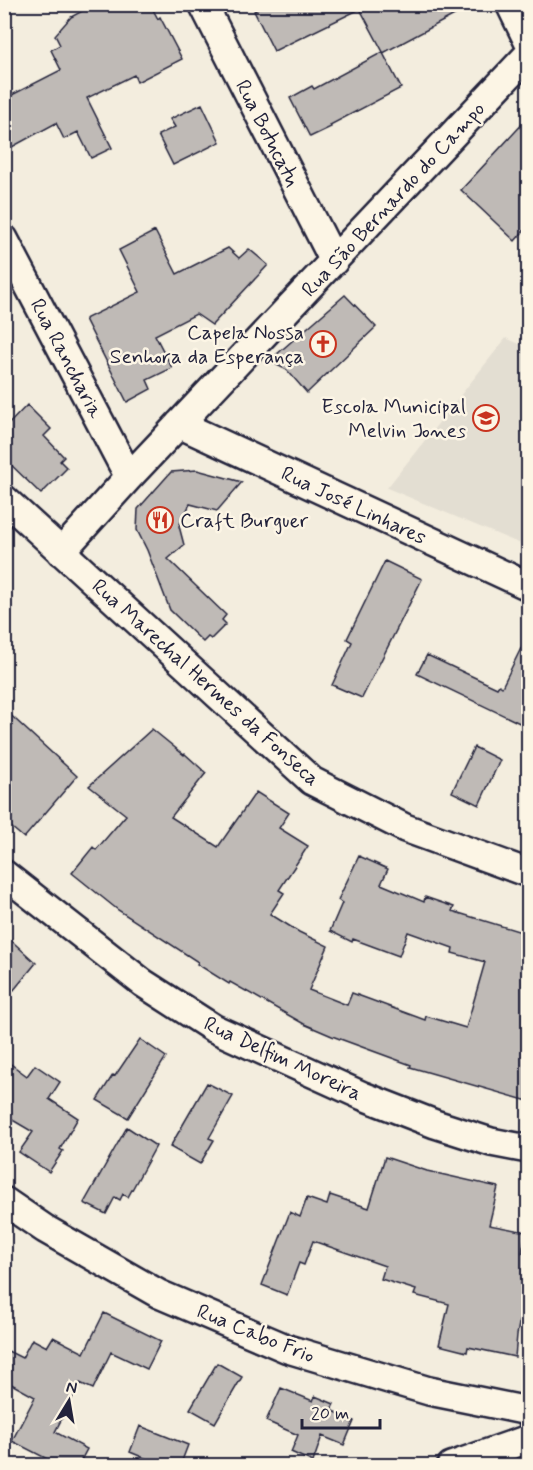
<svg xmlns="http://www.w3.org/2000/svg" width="533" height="1470" font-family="Mynerve,sans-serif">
	<rect width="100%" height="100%" fill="#f3edde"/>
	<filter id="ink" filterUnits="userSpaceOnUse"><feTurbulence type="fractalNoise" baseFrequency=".0167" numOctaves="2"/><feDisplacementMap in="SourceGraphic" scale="12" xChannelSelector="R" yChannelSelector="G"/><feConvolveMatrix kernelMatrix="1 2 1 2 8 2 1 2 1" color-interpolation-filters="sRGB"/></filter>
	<g filter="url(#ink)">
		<path fill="#e3ded2" d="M506 338 528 348V547L387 488Z"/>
		<path fill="#bfbab6" stroke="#22223b" stroke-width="1.5" d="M95 4H150L158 19 160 17 182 59 137 82 134 75 87 98 112 148 91 158 78 132 64 139 56 123 12 147 4 132V99L61 70 51 50 60 45 55 35 71 17Z
			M266 4H475L383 53 401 88 330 125 331 127 310 137 290 98 312 86 314 89 383 52 360 9 274 51 254 11Z
			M202 104 220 142 173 165 158 135 175 127 170 119Z
			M528 118V226L515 241 461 190Z
			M155 231 177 274 228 248 239 258 249 249 268 265 212 325 196 314 155 335 172 368 147 380 151 389 127 402 85 319 140 292 119 250Z
			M345 295 376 327 307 393 287 370 269 361Z
			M27 405 51 429 44 436 64 457 60 461 67 468 41 494 4 458V429Z
			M197 470 242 482 217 511 190 504 179 526 184 545 168 559 226 615 222 620 226 624 211 639 208 637 203 642 170 610 147 550 137 530 138 509 171 472Z
			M385 561 422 579 362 698 332 685 352 642 347 639Z
			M528 634V727L417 674 427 655 497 688 499 685 502 687Z
			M4 709 77 776 24 838 4 821Z
			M152 729 184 755 185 754 206 773 171 817 218 847 256 792 289 813 279 828 308 846 279 890 284 893 270 914 299 932 328 946 309 990 347 1005 352 993 425 1020 426 1016 466 1028 485 962 452 953 453 948 408 932 399 956 353 939 352 942 330 931 342 903 338 900 359 856 388 869 381 884 424 902 425 897 454 907 452 911 528 934V1101L410 1067 411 1065 332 1036 304 1024 230 982 229 984 197 964 198 962 118 910 72 873 93 847 96 850 126 815 89 786Z
			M474 747 500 760 479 805 452 792Z
			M4 934 36 963 4 1002Z
			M140 1039 166 1057 128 1118 97 1100 113 1075 115 1076Z
			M4 1059 27 1076 35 1065 60 1082 49 1099 78 1118 60 1149 63 1151 49 1172 19 1152 33 1132 4 1115Z
			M207 1083 233 1096 209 1138 214 1140 200 1164 170 1147Z
			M127 1127 156 1146 128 1197 123 1194 120 1200 115 1197 106 1214 84 1203Z
			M385 1157 427 1171 498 1187 489 1225 526 1232 522 1253 528 1254 525 1277 527 1278 517 1335 515 1357 468 1347 467 1352 439 1345 449 1304 414 1295 416 1290 381 1279 385 1266 313 1241 304 1265 299 1263 287 1295 262 1285 290 1212 300 1217 307 1198 327 1205 330 1195 369 1208Z
			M104 1313 161 1341 147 1369 111 1352 93 1389 80 1383 55 1432 87 1449 78 1466H61L12 1441 35 1397 4 1380V1349L22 1358 32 1339 47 1347 53 1337 84 1353Z
			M217 1363 242 1377 215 1423 190 1409Z
			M281 1388 313 1401 315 1396 334 1404 331 1410 354 1421 344 1445 322 1436 313 1462 291 1452 298 1435 266 1421Z
			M140 1426 188 1445 180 1466H164L130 1452Z"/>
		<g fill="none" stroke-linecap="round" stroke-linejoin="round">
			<defs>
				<path id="minor" d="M203 4 334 261
					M510 4 528 41
					M4 239 129 477
					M179 424 528 586
					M4 499 312 781 405 828 528 873
					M61 552 129 477 528 55
					M4 874 143 983 213 1028 363 1096 435 1124 491 1142 528 1149
					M4 1201 45 1229 159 1294 288 1349 429 1391 528 1411
					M451 1466 528 1439"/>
			</defs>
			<use href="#minor" stroke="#22223b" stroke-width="32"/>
			<use href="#minor" stroke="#fcf5e5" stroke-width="27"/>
		</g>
	</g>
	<defs>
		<symbol id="church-ring" viewBox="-11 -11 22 22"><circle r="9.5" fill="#fcf5e5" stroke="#c8321e" stroke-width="1.5"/><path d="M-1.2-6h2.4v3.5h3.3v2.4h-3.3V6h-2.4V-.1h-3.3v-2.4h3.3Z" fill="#c8321e"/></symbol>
		<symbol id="school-ring" viewBox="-11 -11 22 22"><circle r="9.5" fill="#fcf5e5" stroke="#c8321e" stroke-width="1.5"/><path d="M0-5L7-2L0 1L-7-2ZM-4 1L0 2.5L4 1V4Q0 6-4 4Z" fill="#c8321e"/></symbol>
		<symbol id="restaurant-ring" viewBox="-11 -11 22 22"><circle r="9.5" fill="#fcf5e5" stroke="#c8321e" stroke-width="1.5"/><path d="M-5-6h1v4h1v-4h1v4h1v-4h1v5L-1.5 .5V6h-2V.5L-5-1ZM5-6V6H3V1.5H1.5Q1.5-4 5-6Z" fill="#c8321e"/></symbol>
	</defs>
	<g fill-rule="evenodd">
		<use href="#church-ring" x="308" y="329" width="30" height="30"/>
		<use href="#school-ring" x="471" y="403" width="30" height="30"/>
		<use href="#restaurant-ring" x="145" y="505" width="30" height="30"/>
	</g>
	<g text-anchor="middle" stroke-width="5" stroke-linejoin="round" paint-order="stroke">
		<g font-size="21" fill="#22223b" stroke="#fcf5e5">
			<text transform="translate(268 133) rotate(63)" y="7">Rua Botucatu</text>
			<text transform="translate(393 199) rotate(-47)" y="7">Rua São Bernardo do Campo</text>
			<text transform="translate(67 358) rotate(62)" y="7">Rua Rancharia</text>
			<text transform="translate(354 505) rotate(25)" y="7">Rua José Linhares</text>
			<text transform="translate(206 682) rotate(42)" y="7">Rua Marechal Hermes da Fonseca</text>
			<text transform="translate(283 1058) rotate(25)" y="7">Rua Delfim Moreira</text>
			<text transform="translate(256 1333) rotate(22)" y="7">Rua Cabo Frio</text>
		</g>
		<g font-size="21" fill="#22223b" stroke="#fcf5e5" text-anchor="end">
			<text x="304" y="339">Capela Nossa<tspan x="304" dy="24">Senhora da Esperança</tspan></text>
			<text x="466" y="413">Escola Municipal<tspan x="466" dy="24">Melvin Jones</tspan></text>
			<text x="180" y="527" text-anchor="start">Craft Burguer</text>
		</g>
	</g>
	<rect width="533" height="1470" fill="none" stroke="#fcf5e5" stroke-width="24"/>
	<rect x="12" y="12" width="509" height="1446" fill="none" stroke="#22223b" stroke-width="2" filter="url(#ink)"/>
	<g transform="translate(69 1401) rotate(11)" stroke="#fcf5e5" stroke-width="4.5" paint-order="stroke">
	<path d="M0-4.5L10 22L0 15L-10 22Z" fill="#22223b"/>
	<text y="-9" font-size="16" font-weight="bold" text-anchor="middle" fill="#22223b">N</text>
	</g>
	<path d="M302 1419v9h78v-9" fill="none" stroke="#22223b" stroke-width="3"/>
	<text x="311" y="1419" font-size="18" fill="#22223b" stroke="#fcf5e5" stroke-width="4.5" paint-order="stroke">20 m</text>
</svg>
